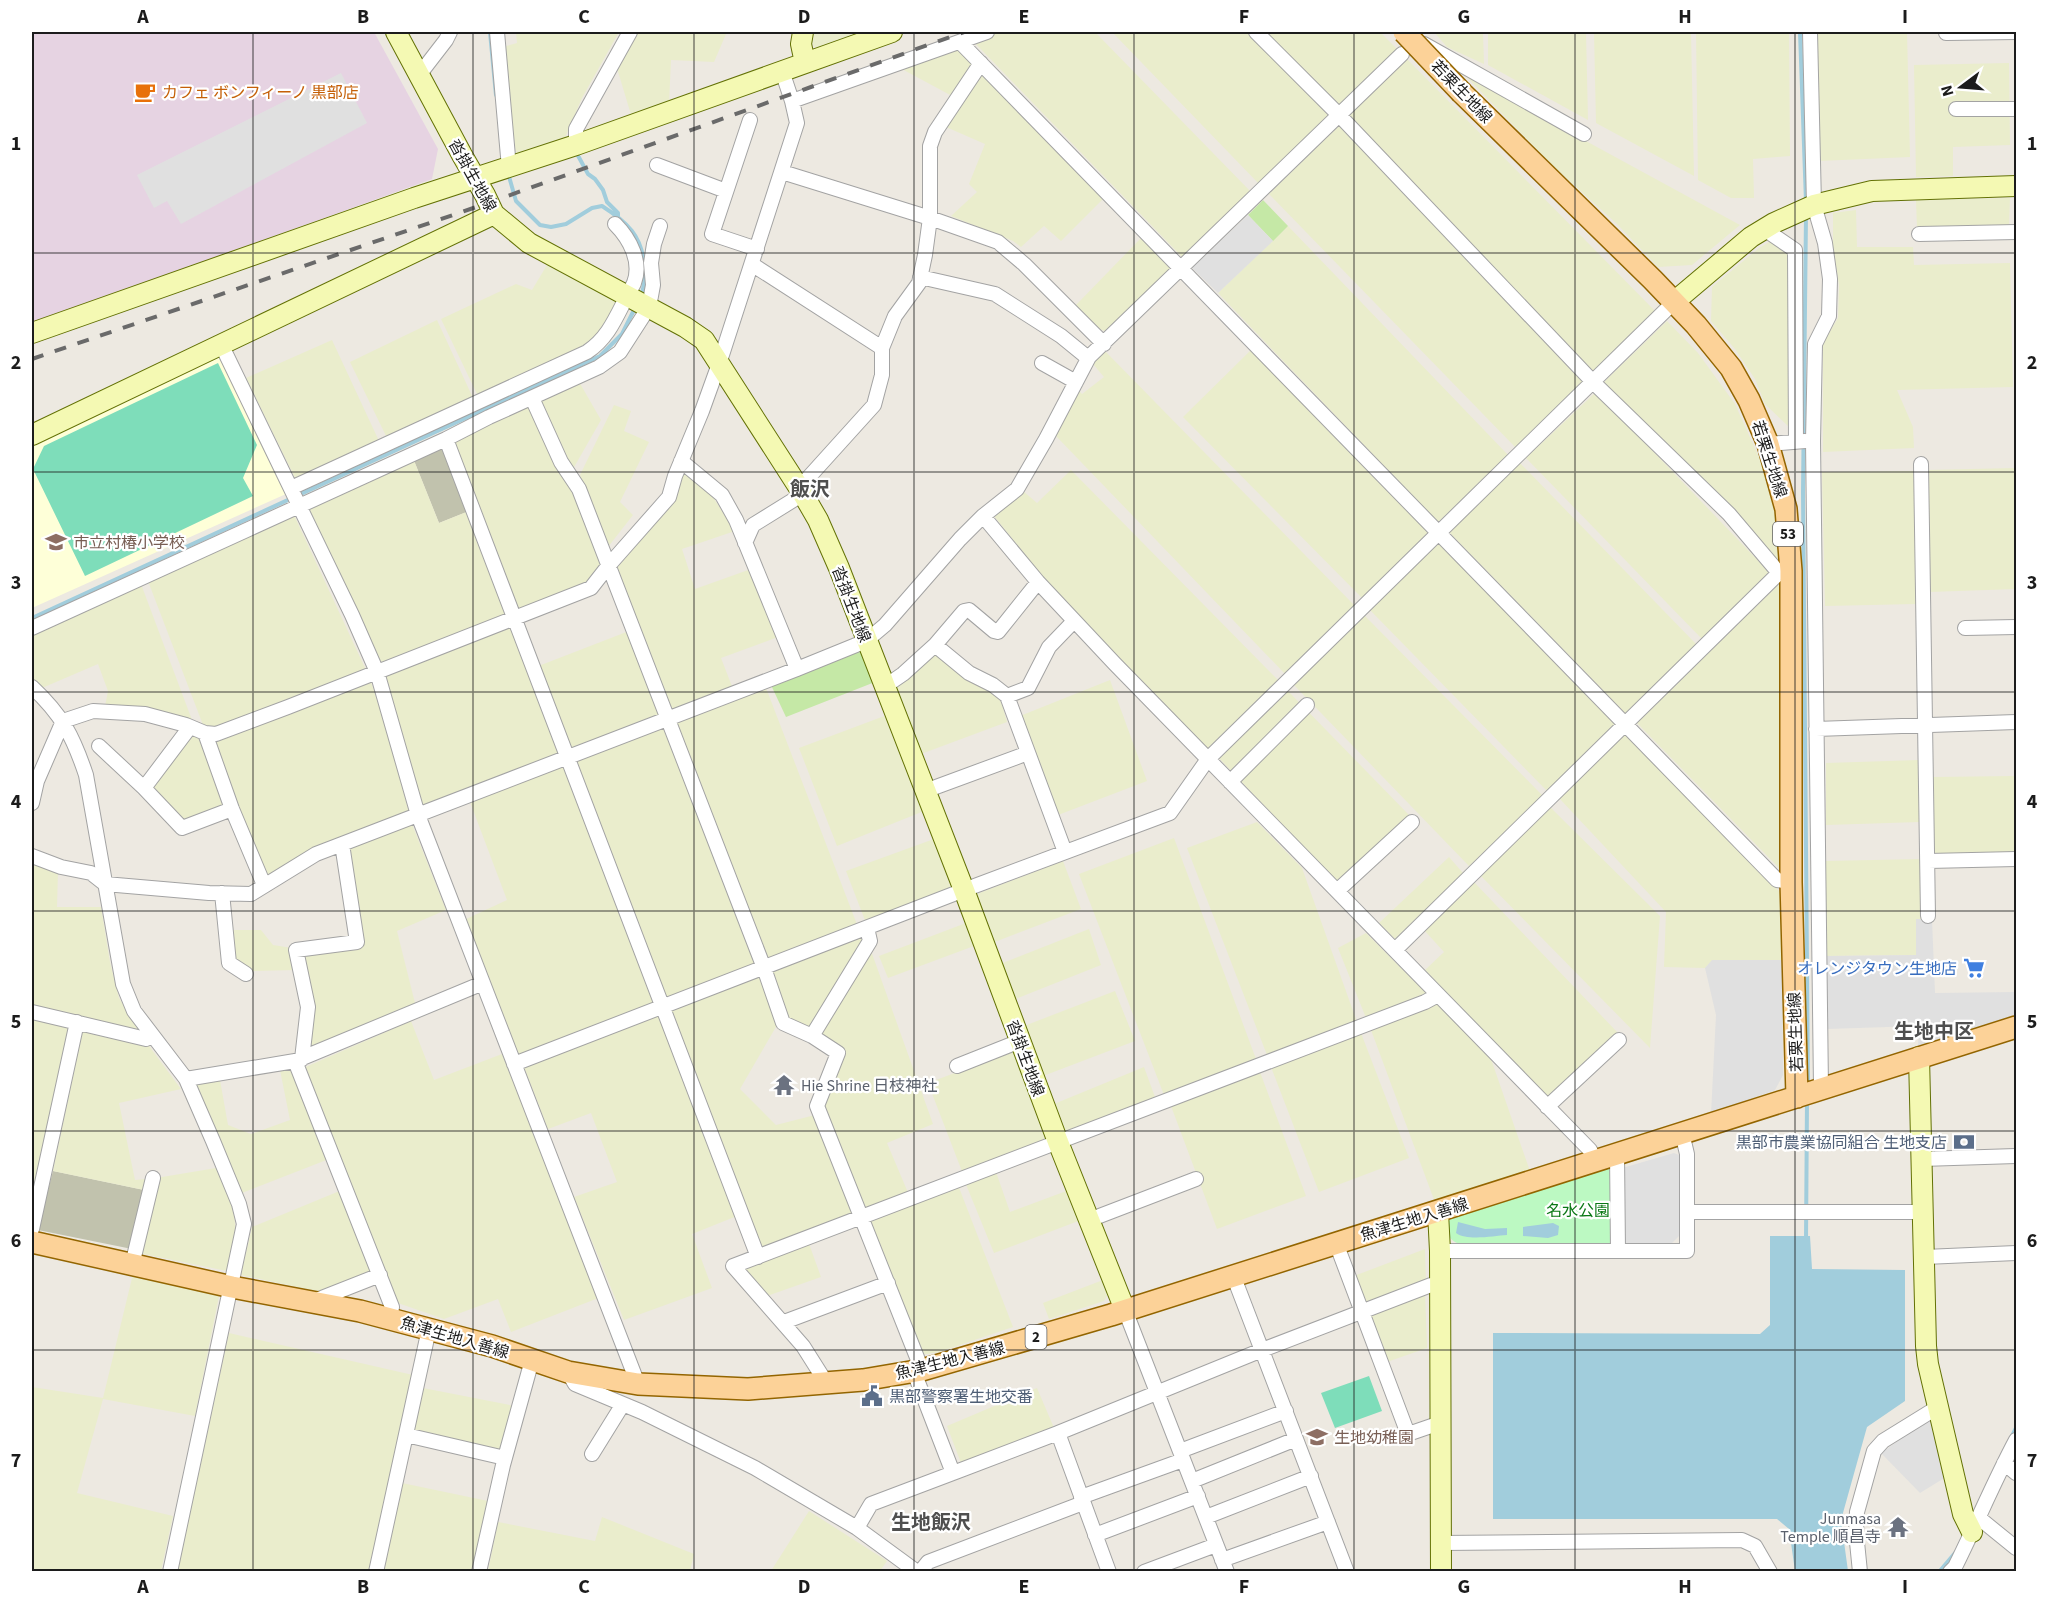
<svg xmlns="http://www.w3.org/2000/svg" width="2048" height="1603" font-family="'Source Sans 3','Noto Sans JP',sans-serif">
	<rect width="100%" height="100%" fill="#ede9e1"/>
	<path fill="#e6d3e2" d="M32 32H374L438 149 432 179 32 324Z"/>
	<path fill="#feffd8" d="M220 357 286 494 32 608V446Z"/>
	<path fill="#c1c2ad" d="M443 446 469 511 439 523 413 458Z
		M53 1171 144 1190 132 1249 38 1230Z"/>
	<path fill="#eaedcc" d="M516 32H619L582 98 564 140 516 154 503 47 517 43Z
		M635 32H707L726 34 714 62 671 60 669 104 632 118 616 65Z
		M811 32H869L825 47 815 48 811 41Z
		M997 32H1095L1252 193 1183 258 972 40Z
		M1112 32H1246L1330 116 1260 185Z
		M1263 32H1380L1398 50 1339 108Z
		M1434 32H1483L1484 64 1447 47Z
		M1488 32H1586L1588 120 1488 65Z
		M1594 32H1691L1694 176 1596 123Z
		M1696 32H1789L1790 156 1753 159 1754 198H1731L1698 180Z
		M1817 32H1907L1910 157 1819 161Z
		M958 48 972 64 952 96 900 68Z
		M1407 59 1656 312 1593 372 1347 117Z
		M2009 63 2010 145 1953 147V176L1916 177 1914 65Z
		M983 73 1105 197 1061 241 1044 226 1021 247 1013 241 951 216 977 192 969 184 985 144 946 127Z
		M1465 75 1740 225 1692 265 1658 267 1617 224 1551 164Z
		M1339 126 1585 381 1517 449 1269 194Z
		M2010 198 2009 226 1917 228 1916 200Z
		M1856 210 1857 247H1913L1914 265 2010 263 2013 387 1897 390 1913 427 1914 448 1823 452V343L1838 318 1839 285 1833 247V213Z
		M1288 226 1509 456 1438 522 1218 293Z
		M1143 236 1173 268 1108 332 1099 329 1076 305Z
		M1771 241 1788 254 1789 427 1765 404 1755 379 1735 349 1711 321 1712 287 1759 248Z
		M547 265H552L620 299 598 337 581 349 478 396 441 319 516 284 532 290Z
		M437 320 473 398 387 438 350 362Z
		M1667 321 1698 353 1735 404 1762 464 1775 514 1780 565 1602 384Z
		M332 340 379 441 296 480 246 378Z
		M1252 349 1429 532 1362 598 1183 417Z
		M1105 351 1355 606 1286 675 1056 436 1078 390 1082 394 1104 377 1093 364Z
		M578 380 601 420 573 469 540 399Z
		M1596 392 1770 573 1702 639 1526 458Z
		M528 405 559 473 573 492 602 566 587 583 515 611 449 441Z
		M614 405 631 411 624 431 649 442 620 502 633 515 608 547 580 475Z
		M413 458 439 523 469 511 506 616 381 662 308 506Z
		M1520 463 1697 645 1626 714 1449 532Z
		M2016 468V589L1929 592 1926 470Z
		M1071 470 1278 680 1207 749 1047 582 994 516 1022 490 1037 503Z
		M1915 471 1916 604 1825 606 1822 472Z
		M683 473 711 494 735 531 682 549 695 589 751 569 778 637 721 658 733 689 671 712 616 569 665 512 675 497Z
		M294 515 366 670 216 727 203 725 148 581Z
		M1439 543 1615 724 1547 791 1369 609Z
		M141 584 192 720 144 709 105 706 108 691 98 664 42 688 32 679V634Z
		M1779 584V868L1637 723Z
		M1364 615 1543 796 1469 866 1293 684Z
		M510 627 559 755 421 807 386 675Z
		M629 631 662 716 567 752 536 667Z
		M935 652 1000 698 1007 722 921 754 894 687Z
		M1110 680 1147 781 1058 815 1020 716Z
		M371 682 387 731 409 813 313 848 264 878 212 742Z
		M766 688 858 927 768 962 675 721Z
		M1288 691 1409 815 1337 882 1218 757Z
		M887 715 924 811 837 846 799 748Z
		M665 726 758 966 664 1002 572 761Z
		M1625 733 1781 893 1782 960H1713L1705 968 1664 967 1666 912 1559 798Z
		M191 735 199 737 224 806 183 822 150 788Z
		M1919 760 1920 822 1826 825V763Z
		M565 765 657 1004 519 1057 464 920 507 900 470 802Z
		M2016 776V853L1932 856V777Z
		M1550 807 1660 916 1650 1048 1479 874Z
		M1257 822 1302 868 1357 1022 1267 1055 1187 848Z
		M412 824 446 910 397 931 416 1007 307 1049 296 970 251 971 234 959 229 930H261L273 945 292 948 361 946 346 849Z
		M1174 838 1256 1059 1164 1095 1079 874Z
		M934 839 954 889 866 923 846 871Z
		M1449 857 1463 873 1395 939 1379 923Z
		M1921 859 1923 919 1916 920 1917 955 1825 956 1824 861Z
		M1063 861 1081 909 992 943 974 895Z
		M32 864 58 871 57 907H101L110 962 119 998 140 1031 32 1006Z
		M1473 881 1618 1033 1547 1098 1425 970 1444 952 1424 930Z
		M966 923 974 946 888 978 879 956Z
		M1089 929 1101 965 1013 1000 1000 964Z
		M1366 933 1426 993 1366 1018 1338 948Z
		M863 934 866 939 811 1029 787 1019 770 970Z
		M870 948 933 1124 887 1143 909 1195 862 1214 822 1105 844 1050 818 1035Z
		M759 974 777 1025 740 1089 776 1125 815 1115 854 1217 761 1253 667 1011Z
		M1115 991 1135 1041 1043 1076 1024 1026Z
		M1437 1004 1491 1059 1531 1174 1436 1205 1371 1030Z
		M660 1015 737 1216 692 1234 712 1288 624 1320 574 1197 617 1182 591 1113 548 1129 524 1067Z
		M32 1019 69 1026 32 1199Z
		M411 1021 434 1080 502 1054 601 1297 511 1332 498 1299 444 1319 395 1302 301 1069Z
		M83 1029 149 1046 181 1089 119 1103 135 1180 147 1179 144 1190 53 1171Z
		M1361 1033 1409 1158 1319 1192 1271 1067Z
		M1016 1050 1051 1141 963 1174 928 1083Z
		M1144 1067 1155 1097 1066 1133 1054 1104Z
		M293 1068 329 1159 242 1193 196 1084 220 1080 228 1125 251 1134 290 1120 280 1070Z
		M1260 1072 1306 1196 1217 1229 1171 1106Z
		M216 1168 230 1200 234 1214 236 1232 227 1271 139 1253 156 1178Z
		M996 1172 1010 1212 1069 1190 1081 1220 994 1253 965 1182Z
		M958 1185 1013 1327 939 1352 922 1355 867 1221Z
		M342 1190 374 1274 326 1293 241 1275 252 1227Z
		M808 1241 821 1277 767 1296 740 1268Z
		M1425 1249 1426 1283 1365 1307 1354 1276Z
		M133 1274 219 1296 195 1416 103 1399 77 1493 173 1516 161 1571H32V1387L103 1398Z
		M1103 1280 1108 1294 1104 1301 1049 1319 1043 1303Z
		M1425 1291 1427 1348 1387 1362 1369 1314Z
		M229 1333 413 1375 370 1571 177 1572Z
		M423 1388 515 1406 500 1451 413 1432Z
		M1037 1388 1054 1428 961 1463 947 1426Z
		M402 1483 488 1501 472 1571 384 1572Z
		M809 1511 887 1561 880 1571H771Z
		M602 1517 694 1554 690 1571H488L498 1522 595 1541Z"/>
	<path fill="#c5e8a6" d="M1263 200 1288 226 1273 241 1248 215Z
		M862 648 875 682 786 717 771 685Z"/>
	<path fill="#bcf9c2" d="M1612 1162 1613 1243H1457C1444 1237 1446 1224 1453 1213Z"/>
	<path fill="#7eddba" d="M218 363 257 445 243 478 253 496 85 576 33 469 44 446Z
		M1369 1376 1382 1411 1335 1428 1321 1393Z"/>
	<path fill="#e0e0e0" d="M341 73 367 123 181 224 167 201 154 208 137 175Z
		M1248 215 1273 241 1218 293 1192 268Z
		M1916 919H1932L1935 993 2016 992V1018L1918 1046 1919 1026 1827 1029 1825 956 1916 955Z
		M1712 960H1782L1783 1075 1775 1090 1711 1114 1716 1015 1705 968Z
		M1674 1153 1679 1155 1681 1234 1671 1244 1613 1243 1612 1171Z
		M1933 1416 1946 1477 1920 1493 1881 1453Z"/>
	<path fill="#a1cddc" d="M1458 1222 1485 1229 1507 1228V1235C1493 1236 1467 1241 1456 1233Z
		M1553 1223 1559 1226 1558 1235 1548 1238 1523 1236V1227Z
		M1770 1236H1810L1812 1269 1905 1270V1401L1867 1427 1841 1520 1848 1571H1795L1789 1529 1777 1519H1493V1333L1760 1334 1770 1325Z"/>
	<g fill="none" stroke-linecap="round" stroke-linejoin="round">
		<path stroke="#a1cddc" stroke-width="4" d="M490 32 496 95
			M1800 32 1806 202
			M576 152 588 174 595 179 603 190 607 202 618 213V217
			M508 173 516 201 540 225 551 227 566 224 592 208 602 206C613 213 624 221 632 231 645 248 648 276 641 296
			M1806 215 1803 492 1808 1087
			M32 618 600 356 622 334 635 308
			M1806 1240 1807 1100
			M2011 1438 2016 1428
			M1939 1572 1955 1553"/>
		<defs>
			<path id="street" d="M497 32 509 168
				M1256 32 1340 116 1594 383 1729 514 1779 573
				M1810 32 1814 205 1825 243 1830 279 1829 316 1815 344 1813 441 1821 1088
				M1946 33 2016 32
				M960 42 1777 880 1791 882
				M1424 44 1584 134
				M419 75 446 40 450 32
				M792 101 987 32
				M1956 109H2016
				M750 120 712 234 757 249
				M576 145V129L630 32
				M657 165 726 191
				M782 172 930 218 998 242 1024 264 1104 344
				M1764 229 1795 250 1796 442
				M1919 234 2016 232
				M753 265 882 348
				M920 277 995 294 1061 336 1088 358
				M221 344 352 615 377 672 418 815 638 1384
				M1042 363 1076 382
				M532 398 561 462 579 489 764 968 783 1023 812 1036 838 1053 817 1106 922 1370
				M446 439 758 1257
				M1768 444 1805 441
				M681 461 722 495 736 520 797 669
				M1921 464 1928 916
				M291 488 587 352C605 340 613 324 623 304 626 297 631 290 634 283 642 262 630 239 615 224
				M799 488 874 405 882 375V348L895 316 919 283 925 255 930 218V146L935 132 981 63
				M983 516 1038 582 1115 664 1590 1150 1596 1161
				M745 543 753 525 803 494
				M32 628 446 439 489 417 599 367 620 352 649 307 653 285 651 263 654 244 660 226
				M1965 628 2016 627
				M935 645 964 611 969 610 994 631 998 632 1038 582
				M32 687C62 715 73 736 86 775L123 984 134 1011 186 1079 213 1141 239 1204 244 1224 170 1572
				M884 687 903 674 935 645 969 673 993 685 1007 696 1065 852
				M1007 696 1028 688 1049 647 1074 621
				M190 727 144 788 182 828 232 809
				M1816 729 2016 722
				M205 733 232 809 264 885
				M99 746 144 788
				M1230 782 1307 705
				M925 791 1028 753
				M32 803 37 781 63 721 93 711 145 714 186 725 205 733 216 734 288 707 591 588 609 565 669 497 675 476 702 411 720 361 797 123 792 101 782 71
				M32 856 61 867 91 873 105 884 209 893 251 894 316 854 797 669 866 641 885 625 960 539 983 516 1017 489 1046 439 1089 357 1402 54
				M1928 861 2016 859
				M1337 891 1412 822
				M222 893 229 963 246 974
				M1395 950 1779 573 1785 572
				M32 1012 146 1039 153 1036
				M812 1036 870 941 867 928
				M302 1059 308 1007 296 950 357 942 342 844
				M295 1061 392 1307 390 1319
				M514 1064 964 890 1170 813 1208 759 1674 302
				M957 1066 1020 1041
				M186 1079 295 1061 483 983
				M1547 1107 1619 1040
				M1617 1154 1618 1251
				M1922 1159 2016 1156
				M1687 1212H1924
				M1089 1220 1196 1179
				M32 1229 77 1022
				M1336 1243 1408 1434 1440 1423
				M1440 1251H1687V1154L1682 1133
				M1925 1257 2016 1253
				M132 1265 153 1178
				M1233 1275 1347 1572
				M314 1301 380 1275
				M1125 1310 1227 1572
				M784 1322 888 1283
				M568 1372 575 1384 642 1412 755 1468 857 1528 917 1572
				M914 1372 953 1473 1058 1433 1109 1572
				M827 1384 803 1346 733 1266 1425 1002 1438 995
				M1058 1433 1262 1350 1431 1285H1440
				M406 1435 505 1458
				M1180 1451 1286 1411
				M592 1454 623 1404
				M2004 1463 2016 1473
				M1192 1481 1296 1439
				M1081 1497 1183 1460
				M1206 1517 1311 1476
				M1979 1518 2016 1548
				M857 1528 871 1504 953 1473
				M1095 1535 1198 1496
				M1441 1543 1742 1540 1755 1546 1770 1572
				M1222 1560 1328 1522
				M376 1572 429 1329
				M479 1572 503 1465 532 1360
				M920 1572 928 1562 1083 1503
				M1144 1572 1216 1545
				M1860 1572 1856 1532 1857 1512 1874 1451 1883 1441 1938 1407
				M1950 1572 1955 1567C1976 1525 1994 1481 2016 1440"/>
			<path id="secondary" d="M396 32 462 155 485 195 494 214 529 243 685 327 704 340 803 494 818 520 839 568 964 890 1058 1142 1125 1310
				M803 32 801 44 805 63
				M1674 302 1751 237 1774 223 1814 205 1872 191 2016 186
				M32 333 414 198 576 145 892 32
				M32 435 494 214
				M1919 1057 1926 1346 1928 1364 1963 1514 1972 1532
				M1438 1212 1440 1251 1441 1572"/>
			<path id="primary" d="M1462 93 1653 280 1696 325 1731 368 1749 400 1768 444 1786 509 1791 571V882L1797 1097
				M32 1242 232 1287 360 1311 492 1346 568 1372 638 1384 748 1389 863 1380 922 1370 1111 1315 2016 1027"/>
		</defs>
		<use href="#street" stroke="#a3a3a3" stroke-width="16"/>
		<use href="#secondary" stroke="#637105" stroke-width="22"/>
		<use href="#primary" stroke="#936500" stroke-width="24"/>
		<use href="#street" stroke="#fff" stroke-width="14"/>
		<use href="#secondary" stroke="#f4f9b3" stroke-width="20"/>
		<use href="#primary" stroke="#fcd298" stroke-width="21"/>
		<path stroke="#6a6a6a" stroke-width="4" stroke-dasharray="12 12" stroke-linecap="butt" d="M32 359 488 203 964 32"/>
		<defs>
			<path id="primary-bridge" d="M1404 32 1462 93"/>
		</defs>
		<use href="#primary-bridge" stroke="#936500" stroke-width="24" stroke-linecap="butt"/>
		<use href="#primary-bridge" stroke="#fcd298" stroke-width="21"/>
	</g>
	<path fill="none" stroke="#1c1c1c" stroke-width="1.5" stroke-opacity="0.55" d="M253 32V1572M473 32V1572M694 32V1572M914 32V1572M1134 32V1572M1354 32V1572M1575 32V1572M1795 32V1572M32 253H2016M32 472H2016M32 692H2016M32 911H2016M32 1131H2016M32 1350H2016"/>
	<defs>
		<symbol id="cafe-bare" viewBox="-9 -9 18 18"><path d="M-5.5-4.5H6V0H3Q3 3.5 0 3.5H-2.5Q-5.5 3.5-5.5 0ZM3-3.2v2h1.7v-2ZM-6 4.5H4V6H-6Z" fill="#e8710a" stroke="#fff" stroke-width="2.5" paint-order="stroke"/></symbol>
		<symbol id="school-bare" viewBox="-9 -9 18 18"><path d="M0-5L7-2L0 1L-7-2ZM-4 1L0 2.5L4 1V4Q0 6-4 4Z" fill="#8d6e63" stroke="#fff" stroke-width="2.5" paint-order="stroke"/></symbol>
		<symbol id="supermarket-bare" viewBox="-9 -9 18 18"><path d="M-6-5.5h2.5l.6 2H6L4.5 2H-2.5L-4.4-4H-6ZM-1.5 3.2a1.3 1.3 0 1 0 .1 0ZM3 3.2a1.3 1.3 0 1 0 .1 0Z" fill="#3f7fe0" stroke="#fff" stroke-width="2.5" paint-order="stroke"/></symbol>
		<symbol id="temple-bare" viewBox="-9 -9 18 18"><path d="M0-6L5-2H3V0L6.5 2.5H4V6H1.5V3h-3V6H-4V2.5H-6.5L-3 0V-2H-5Z" fill="#6b7280" stroke="#fff" stroke-width="2.5" paint-order="stroke"/></symbol>
		<symbol id="bank-bare" viewBox="-9 -9 18 18"><path d="M-6-4H6V4H-6ZM0-2.3a2.3 2.3 0 1 0 0 4.6a2.3 2.3 0 1 0 0-4.6Z" fill="#5c6f8a" stroke="#fff" stroke-width="2.5" paint-order="stroke"/></symbol>
		<symbol id="civic-bare" viewBox="-9 -9 18 18"><path d="M-.6-6.5H3V-4.5H.6V-3L4-1V1h2V6H-6V1h2V-1L-.6-3ZM-1.2 2.5V6h2.4V2.5Z" fill="#5c6f8a" stroke="#fff" stroke-width="2.5" paint-order="stroke"/></symbol>
	</defs>
	<g fill-rule="evenodd">
		<use href="#cafe-bare" x="130" y="77" width="30" height="30"/>
		<use href="#school-bare" x="41" y="527" width="30" height="30"/>
		<use href="#supermarket-bare" x="1959" y="953" width="30" height="30"/>
		<use href="#temple-bare" x="769" y="1070" width="30" height="30"/>
		<use href="#bank-bare" x="1949" y="1127" width="30" height="30"/>
		<use href="#civic-bare" x="857" y="1381" width="30" height="30"/>
		<use href="#school-bare" x="1302" y="1422" width="30" height="30"/>
		<use href="#temple-bare" x="1883" y="1512" width="30" height="30"/>
	</g>
	<g text-anchor="middle" stroke-width="4.5" stroke-linejoin="round" paint-order="stroke">
		<g fill="#fff" stroke="#606060" stroke-width="1.5">
			<rect x="1773" y="522" width="30" height="24" rx="4.5"/>
			<rect x="1025.5" y="1325" width="21" height="24" rx="4.5"/>
		</g>
		<g font-size="15" font-weight="bold" fill="#1c1c1c">
			<text x="1788" y="539">53</text>
			<text x="1036" y="1342">2</text>
		</g>
		<g font-size="16" fill="#1c1c1c" stroke="#fff">
			<text transform="translate(1462 91) rotate(46)" y="6">若栗生地線</text>
			<text transform="translate(473 175) rotate(61)" y="6">沓掛生地線</text>
			<text transform="translate(1770 459) rotate(72)" y="6">若栗生地線</text>
			<text transform="translate(852 604) rotate(69)" y="6">沓掛生地線</text>
			<text transform="translate(1795 1032) rotate(-92)" y="6">若栗生地線</text>
			<text transform="translate(1026 1058) rotate(70)" y="6">沓掛生地線</text>
			<text transform="translate(1414 1219) rotate(-17)" y="6">魚津生地入善線</text>
			<text transform="translate(455 1337) rotate(16)" y="6">魚津生地入善線</text>
			<text transform="translate(950 1360) rotate(-14)" y="6">魚津生地入善線</text>
		</g>
		<g font-size="16" fill="#c56008" stroke="#fff" text-anchor="start">
			<text x="162" y="98">カフェ ボンフィーノ 黒部店</text>
		</g>
		<g font-size="16" fill="#785e54" stroke="#fff" text-anchor="start">
			<text x="73" y="548">市立村椿小学校</text>
			<text x="1334" y="1443">生地幼稚園</text>
		</g>
		<g font-size="16" fill="#366cbe" stroke="#fff" text-anchor="end">
			<text x="1957" y="974">オレンジタウン生地店</text>
		</g>
		<g font-size="16" fill="#5b616d" stroke="#fff" text-anchor="start">
			<text x="801" y="1091">Hie Shrine 日枝神社</text>
			<text x="1881" y="1524" text-anchor="end">Junmasa<tspan x="1881" dy="18">Temple 順昌寺</tspan></text>
		</g>
		<g font-size="16" fill="#4e5e75" stroke="#fff" text-anchor="end">
			<text x="1947" y="1148">黒部市農業協同組合 生地支店</text>
			<text x="889" y="1402" text-anchor="start">黒部警察署生地交番</text>
		</g>
		<g font-size="16" fill="#0b7816" stroke="#fff">
			<text x="1578" y="1216">名水公園</text>
		</g>
		<g font-size="20" font-weight="bold" fill="#4f4f4f" stroke="#fff">
			<text x="810" y="496">飯沢</text>
			<text x="1934" y="1038">生地中区</text>
			<text x="931" y="1529">生地飯沢</text>
		</g>
	</g>
	<rect width="2048" height="1603" fill="none" stroke="#ffffff" stroke-width="66"/>
	<g transform="translate(1961 87) rotate(254)" stroke="#ffffff" stroke-width="4.5" paint-order="stroke">
	<path d="M0-4.5L10 22L0 15L-10 22Z" fill="#1c1c1c"/>
	<text y="-9" font-size="16" font-weight="bold" text-anchor="middle" fill="#1c1c1c">N</text>
	</g>
	<rect x="33" y="33" width="1982" height="1537" fill="none" stroke="#1c1c1c" stroke-width="2"/>
	<g font-size="20" text-anchor="middle" font-weight="bold" fill="#1c1c1c">
		<text x="143" y="23">A</text>
		<text x="363" y="23">B</text>
		<text x="584" y="23">C</text>
		<text x="804" y="23">D</text>
		<text x="1024" y="23">E</text>
		<text x="1244" y="23">F</text>
		<text x="1464" y="23">G</text>
		<text x="1685" y="23">H</text>
		<text x="1905" y="23">I</text>
		<text x="16" y="150">1</text>
		<text x="2032" y="150">1</text>
		<text x="16" y="369">2</text>
		<text x="2032" y="369">2</text>
		<text x="16" y="589">3</text>
		<text x="2032" y="589">3</text>
		<text x="16" y="808">4</text>
		<text x="2032" y="808">4</text>
		<text x="16" y="1028">5</text>
		<text x="2032" y="1028">5</text>
		<text x="16" y="1247">6</text>
		<text x="2032" y="1247">6</text>
		<text x="16" y="1467">7</text>
		<text x="2032" y="1467">7</text>
		<text x="143" y="1593">A</text>
		<text x="363" y="1593">B</text>
		<text x="584" y="1593">C</text>
		<text x="804" y="1593">D</text>
		<text x="1024" y="1593">E</text>
		<text x="1244" y="1593">F</text>
		<text x="1464" y="1593">G</text>
		<text x="1685" y="1593">H</text>
		<text x="1905" y="1593">I</text>
	</g>
</svg>
